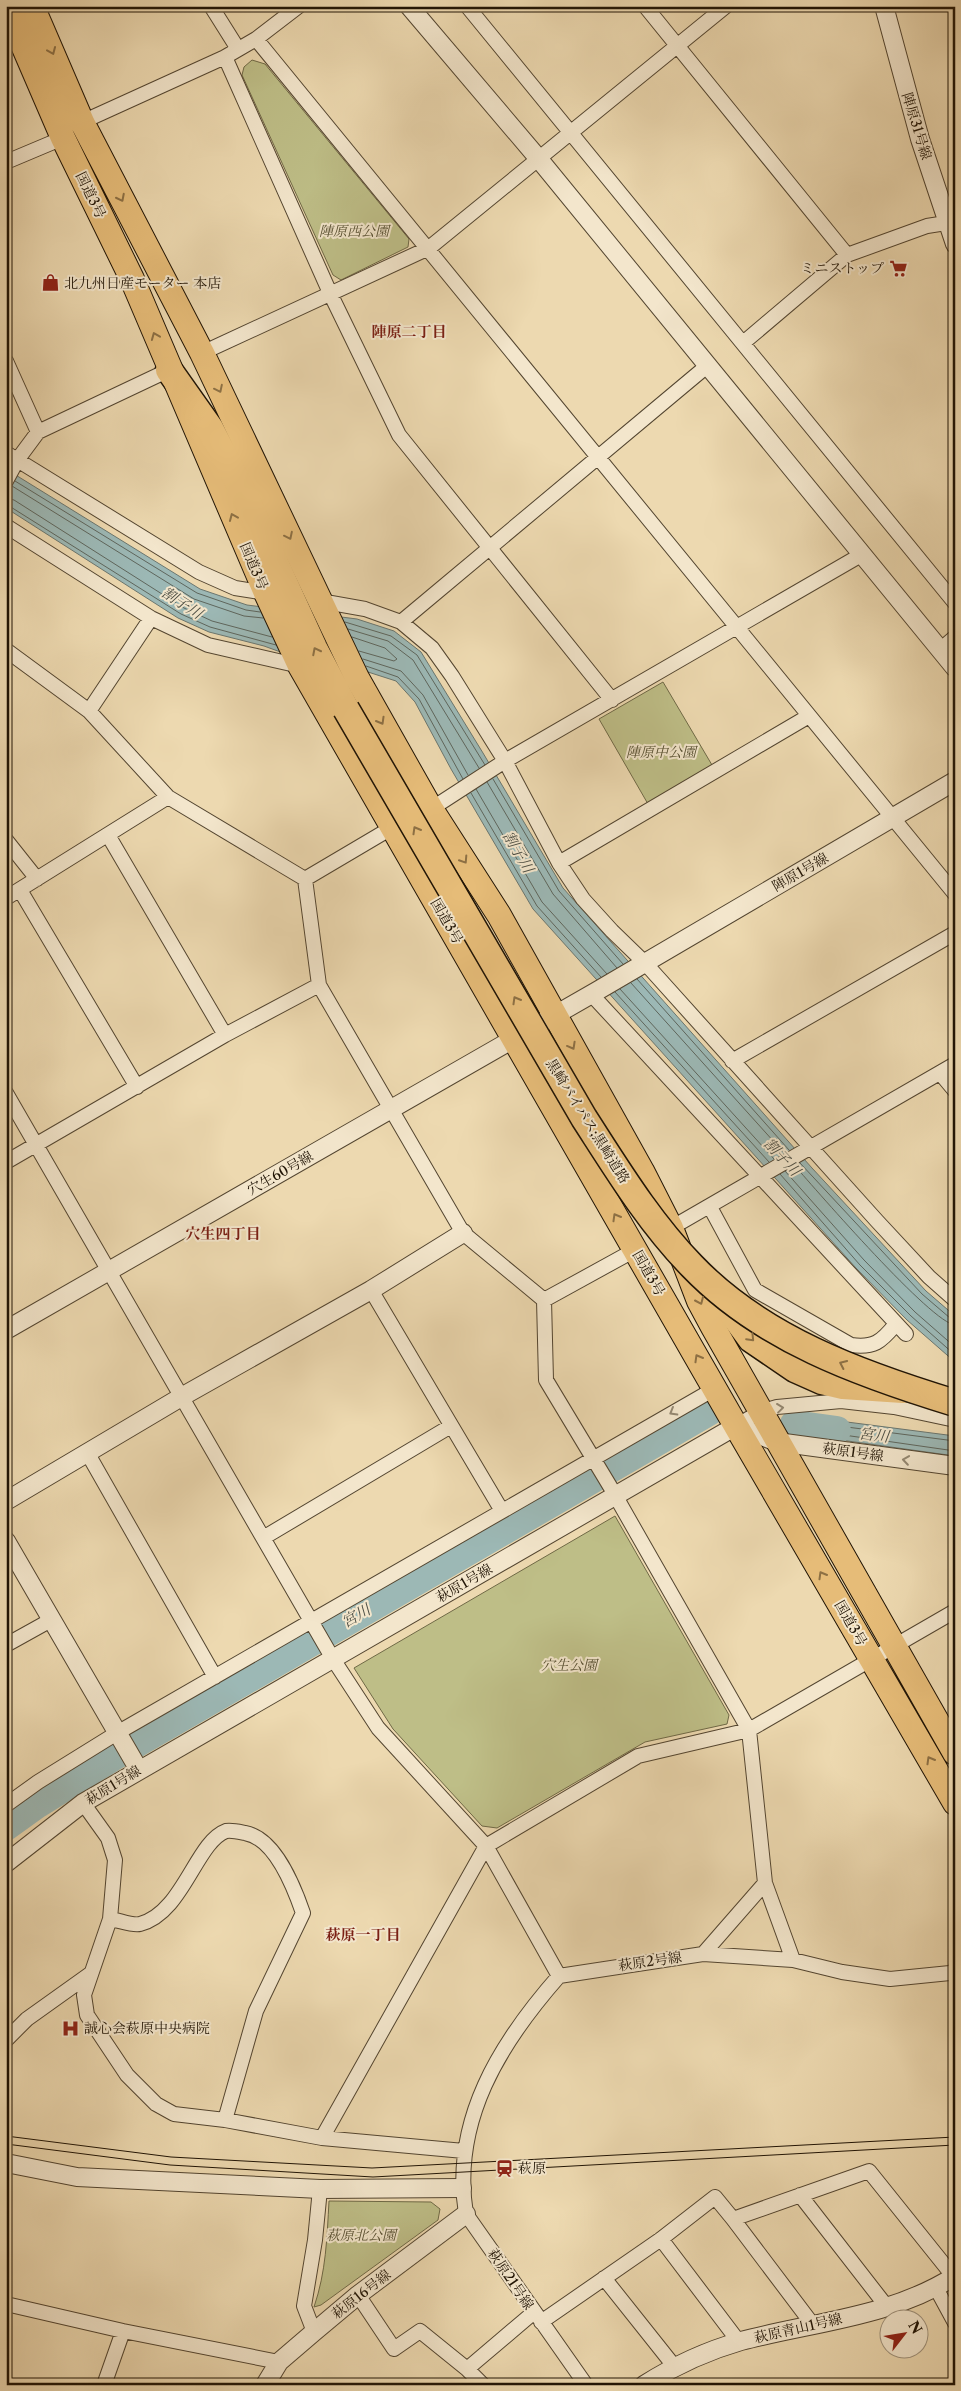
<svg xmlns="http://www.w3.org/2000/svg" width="961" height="2391" font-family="'Libre Caslon Text','Noto Serif JP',serif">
	<rect width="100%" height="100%" fill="#edd9b0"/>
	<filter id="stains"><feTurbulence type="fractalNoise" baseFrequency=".004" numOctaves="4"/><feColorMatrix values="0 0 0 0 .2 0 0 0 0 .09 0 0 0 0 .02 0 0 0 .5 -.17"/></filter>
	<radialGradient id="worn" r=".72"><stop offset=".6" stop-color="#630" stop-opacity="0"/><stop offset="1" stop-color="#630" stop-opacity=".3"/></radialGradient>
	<path fill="#bebe87" stroke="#6f6946" d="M252 60 265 64 409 239 408 247 341 280 333 275 242 75 244 67Z
		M663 682 712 765 648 804 599 719Z
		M615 1516 729 1715 727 1724 645 1742 497 1828 482 1826 393 1729 354 1668Z
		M329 2201 431 2202 440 2209 438 2220 321 2305 314 2307C326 2272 327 2238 329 2201Z"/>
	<path fill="#9cb8b5" stroke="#6a766f" d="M6 469 200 589 247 605 357 619 394 631 421 652 483 753 563 888 812 1168 926 1291 955 1316V1362L907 1320 856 1268 533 909 451 769 415 702 396 681 368 672 297 658 264 646 209 632 178 618 6 508Z
		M793 1415 955 1436V1456L805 1435Z"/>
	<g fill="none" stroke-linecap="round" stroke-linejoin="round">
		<path stroke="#5e665d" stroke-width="1" d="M15 481 197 593 246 610 260 612
			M12 486 194 599 244 616 263 618
			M6 498 14 500 184 608 212 621 272 637
			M6 504 181 614 210 627 276 645
			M345 622 391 636 417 655 485 765
			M348 629 388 641 413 660 479 768
			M352 637 385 648 397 659 394 661 359 651
			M363 659 401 671 423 695 468 775
			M366 666 398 677 419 699 463 779
			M493 779 559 891 623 964
			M487 782 553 894 617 968
			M476 789 542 902 607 974
			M471 793 537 906 601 977
			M637 979 789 1150
			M631 983 784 1153
			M620 989 774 1159
			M615 992 769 1162
			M800 1163 922 1294 950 1318 955 1319
			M795 1166C817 1191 932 1324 955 1325
			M785 1171 864 1260 915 1312 955 1347
			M780 1174 860 1265 911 1316 955 1355
			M955 1441 808 1422 805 1424 809 1430 955 1451"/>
		<path stroke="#9cb8b5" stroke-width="28" d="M794 1424 837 1430
			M6 1827 38 1804 112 1758 709 1412"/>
		<defs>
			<path id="minor" d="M211 6 238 49
				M467 6 955 603
				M645 6 847 255
				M256 39 955 894
				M225 57 330 293 399 435 612 700
				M82 122 225 57 256 39 299 6
				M6 162 63 138
				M743 343 847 255 927 226 946 223
				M202 353 429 248 726 6
				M6 361 38 432
				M6 453 199 572 235 588 266 593
				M6 481 18 459 38 432 169 370
				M6 526 151 618 208 645 300 666
				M320 601 365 609 401 622 432 648 452 676 505 761 559 863 583 899 612 931 645 963 877 1221 929 1277 955 1300
				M401 622 707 366
				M6 650 89 711 168 797 305 879 319 985 463 1233 544 1300 546 1380 611 1488 749 1730 765 1883 703 1954
				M940 650 955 637
				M89 711 151 618
				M431 809 505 761 861 555
				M108 835 225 1035
				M6 840 37 879
				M559 863 809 716
				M305 879 393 827
				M20 890 137 1087
				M6 898 168 797
				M591 994 906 1334
				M732 1061 955 933
				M940 1073 955 1091
				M6 1093 333 1659 378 1728 486 1846 559 1976
				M6 1162 225 1035 319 985
				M710 1207 755 1290 851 1345C874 1348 881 1342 895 1325
				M671 1228 955 1064
				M371 1290 502 1511
				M544 1300 635 1250
				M736 1426 760 1412 777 1407 841 1401 894 1407 955 1420
				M88 1454 215 1677
				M263 1538 451 1426
				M6 1645 51 1620
				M83 1803 108 1838 115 1860 110 1919 84 1995 87 2015 127 2075 156 2104 174 2114 225 2120 322 2138 464 2151
				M6 1805 38 1782 117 1733 716 1388
				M765 1883 793 1960
				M110 1919C119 1920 132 1926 140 1924 183 1913 196 1842 226 1831 232 1830 240 1832 245 1833 275 1838 294 1887 303 1913L256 2011 225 2120
				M6 2040 27 2019 90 1974
				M322 2138 486 1846 638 1756 749 1730 955 1611
				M800 2195 887 2307
				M733 2219 813 2325
				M661 2239 739 2342
				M604 2278 674 2366
				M936 2288 955 2323
				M358 2295 394 2349 420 2331 467 2369 483 2385
				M6 2304 123 2331 279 2362
				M541 2322 661 2239 715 2197 733 2219 869 2171 954 2277
				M314 2332 304 2306 315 2240 320 2189
				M467 2369 533 2313
				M104 2385 123 2331
				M586 2385 466 2214C451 2121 500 2043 559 1976L703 1954 793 1960 842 1972 890 1979 950 1973 955 1970"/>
			<path id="tertiary" d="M409 6 538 158 955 668
				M884 6 920 139 955 244
				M6 1330 597 991 955 781
				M6 1501 183 1396 371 1290 463 1233
				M6 1541 139 1770
				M6 1863 83 1803 736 1426 777 1442 955 1466
				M6 2163 77 2177 320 2189 462 2188
				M265 2385 279 2362 314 2332 358 2295 466 2214
				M644 2385C674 2366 706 2351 741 2341 813 2322 891 2317 955 2276"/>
			<path id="trunk" d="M6 6 63 138 132 279 266 593 300 666 736 1426 955 1803
				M32 6 82 122 202 353 357 678 431 809 499 915 642 1171 671 1228 699 1301 713 1327 955 1753"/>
			<path id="motorway" d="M169 370 210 428 243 492 314 648 346 709
				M718 1294 751 1339 795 1369 822 1381 843 1386 903 1390"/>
		</defs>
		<use href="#minor" stroke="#534530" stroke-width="16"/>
		<use href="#tertiary" stroke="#534530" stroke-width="20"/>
		<use href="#trunk" stroke="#201405" stroke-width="26"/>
		<use href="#motorway" stroke="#201405" stroke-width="29"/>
		<use href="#minor" stroke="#f3e6cc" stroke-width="14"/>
		<use href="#tertiary" stroke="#f3e6cc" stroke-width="18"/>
		<use href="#trunk" stroke="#e6bc78" stroke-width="24"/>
		<use href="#motorway" stroke="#e6bc78" stroke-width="26"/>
		<path stroke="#201405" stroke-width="1" d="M6 2136 171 2157 372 2168 955 2137
			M6 2144 170 2165 373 2177 955 2145"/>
		<defs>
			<path id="motorway-bridge" d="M346 709 584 1118C617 1169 649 1222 692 1266 762 1339 860 1374 955 1403"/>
		</defs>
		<use href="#motorway-bridge" stroke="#201405" stroke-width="29" stroke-linecap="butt"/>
		<use href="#motorway-bridge" stroke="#e6bc78" stroke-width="26"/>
	</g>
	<defs><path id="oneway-chevron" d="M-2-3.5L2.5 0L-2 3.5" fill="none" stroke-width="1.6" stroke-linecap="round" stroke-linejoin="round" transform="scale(1.25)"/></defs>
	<g stroke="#8d7044">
		<use href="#oneway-chevron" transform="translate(52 51) rotate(67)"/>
		<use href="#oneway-chevron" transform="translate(121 198) rotate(63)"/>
		<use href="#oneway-chevron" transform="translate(155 336) rotate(-112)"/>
		<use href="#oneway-chevron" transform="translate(219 389) rotate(64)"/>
		<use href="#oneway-chevron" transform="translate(233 517) rotate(-113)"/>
		<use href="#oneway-chevron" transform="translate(289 536) rotate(64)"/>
		<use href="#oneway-chevron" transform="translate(316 651) rotate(-117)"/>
		<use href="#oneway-chevron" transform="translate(381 721) rotate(60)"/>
		<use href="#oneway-chevron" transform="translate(416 830) rotate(-120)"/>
		<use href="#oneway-chevron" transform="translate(464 860) rotate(57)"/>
		<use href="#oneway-chevron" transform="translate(516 1000) rotate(-120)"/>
		<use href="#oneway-chevron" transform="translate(572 1046) rotate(61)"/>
		<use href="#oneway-chevron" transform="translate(616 1217) rotate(-120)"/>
		<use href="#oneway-chevron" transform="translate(700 1301) rotate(66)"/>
		<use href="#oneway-chevron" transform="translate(751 1338) rotate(46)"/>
		<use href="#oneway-chevron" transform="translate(698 1358) rotate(-120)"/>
		<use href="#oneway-chevron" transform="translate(843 1364) rotate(-155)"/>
		<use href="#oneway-chevron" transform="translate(822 1575) rotate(-120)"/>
		<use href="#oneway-chevron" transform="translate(930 1760) rotate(-120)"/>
	</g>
	<g stroke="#948872">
		<use href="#oneway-chevron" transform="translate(780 1408) rotate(-7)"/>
		<use href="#oneway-chevron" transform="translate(673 1412) rotate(150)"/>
		<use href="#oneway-chevron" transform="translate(906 1460) rotate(-172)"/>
	</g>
	<defs>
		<symbol id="supermarket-bare" viewBox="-9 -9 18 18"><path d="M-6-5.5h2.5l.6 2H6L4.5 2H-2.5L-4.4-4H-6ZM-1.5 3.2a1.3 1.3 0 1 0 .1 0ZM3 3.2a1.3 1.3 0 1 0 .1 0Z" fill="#8f2418" stroke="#f3e6cc" stroke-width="2.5" paint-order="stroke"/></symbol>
		<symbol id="shop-bare" viewBox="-9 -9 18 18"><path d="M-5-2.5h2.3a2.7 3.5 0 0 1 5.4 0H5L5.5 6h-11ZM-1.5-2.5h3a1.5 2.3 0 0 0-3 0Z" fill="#8f2418" stroke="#f3e6cc" stroke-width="2.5" paint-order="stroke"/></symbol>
		<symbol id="hospital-bare" viewBox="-9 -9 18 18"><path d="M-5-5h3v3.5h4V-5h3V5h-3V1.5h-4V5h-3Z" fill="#8f2418" stroke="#f3e6cc" stroke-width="2.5" paint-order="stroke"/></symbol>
		<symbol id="station-bare" viewBox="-9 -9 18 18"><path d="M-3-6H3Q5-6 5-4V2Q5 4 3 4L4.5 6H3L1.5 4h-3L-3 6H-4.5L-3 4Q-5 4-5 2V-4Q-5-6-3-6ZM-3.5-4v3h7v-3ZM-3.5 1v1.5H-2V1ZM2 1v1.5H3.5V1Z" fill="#8f2418" stroke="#f3e6cc" stroke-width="2.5" paint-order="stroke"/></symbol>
	</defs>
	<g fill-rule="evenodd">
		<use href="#supermarket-bare" x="886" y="256" width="25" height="25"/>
		<use href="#shop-bare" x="38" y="270" width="25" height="25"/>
		<use href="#hospital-bare" x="58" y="2016" width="25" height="25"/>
		<use href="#station-bare" x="492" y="2156" width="25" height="25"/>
	</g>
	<g text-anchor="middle" stroke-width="4" stroke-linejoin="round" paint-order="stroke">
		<g font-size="14" fill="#201405" stroke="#f3e6cc">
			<text transform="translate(917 126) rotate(73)" y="5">陣原31号線</text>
			<text transform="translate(91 195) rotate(64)" y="5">国道3号</text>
			<text transform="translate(254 566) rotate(67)" y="5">国道3号</text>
			<text transform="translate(800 872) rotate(-30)" y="5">陣原1号線</text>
			<text transform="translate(447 921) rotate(60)" y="5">国道3号</text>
			<text transform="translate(588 1121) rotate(58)" y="5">黒崎バイパス;黒崎道路</text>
			<text transform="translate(280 1173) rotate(-30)" y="5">穴生60号線</text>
			<text transform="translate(649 1273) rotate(60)" y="5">国道3号</text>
			<text transform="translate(853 1452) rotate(8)" y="5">萩原1号線</text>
			<text transform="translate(464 1583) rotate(-30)" y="5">萩原1号線</text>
			<text transform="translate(851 1623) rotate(60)" y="5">国道3号</text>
			<text transform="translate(113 1785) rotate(-31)" y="5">萩原1号線</text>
			<text transform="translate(650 1961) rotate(-8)" y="5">萩原2号線</text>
			<text transform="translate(511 2279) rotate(56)" y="5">萩原21号線</text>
			<text transform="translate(361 2294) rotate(-38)" y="5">萩原16号線</text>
			<text transform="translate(798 2328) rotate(-13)" y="5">萩原青山1号線</text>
		</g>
		<g font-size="14" font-style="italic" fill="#575032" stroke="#f3e6cc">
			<text x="354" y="236">陣原西公園</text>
			<text x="661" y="757">陣原中公園</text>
			<text x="569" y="1670">穴生公園</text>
			<text x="361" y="2240">萩原北公園</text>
		</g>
		<g font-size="14" fill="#201405" stroke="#f3e6cc" text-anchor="start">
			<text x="884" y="273" text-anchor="end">ミニストップ</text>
			<text x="64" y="288">北九州日産モーター 本店</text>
			<text x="84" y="2033">誠心会萩原中央病院</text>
			<text x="518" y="2173">萩原</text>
		</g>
		<g font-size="15" font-weight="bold" fill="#7a1f14" stroke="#f3e6cc">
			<text x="409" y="337">陣原二丁目</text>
			<text x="223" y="1239">穴生四丁目</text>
			<text x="363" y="1940">萩原一丁目</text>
		</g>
		<g font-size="15" font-style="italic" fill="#4b4d43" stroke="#f3e6cc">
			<text transform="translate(182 603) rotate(33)" y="5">割子川</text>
			<text transform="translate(518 852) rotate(60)" y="5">割子川</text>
			<text transform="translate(782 1157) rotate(47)" y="5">割子川</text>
			<text transform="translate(874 1435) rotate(7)" y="5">宮川</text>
			<text transform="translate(356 1616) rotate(-30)" y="5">宮川</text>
		</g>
	</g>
	<rect width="961" height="2391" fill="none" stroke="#edd9b0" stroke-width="25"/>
	<rect x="8" y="8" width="946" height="2376" fill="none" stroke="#201405" stroke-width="2.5"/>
	<rect x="12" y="12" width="936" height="2366" fill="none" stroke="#201405"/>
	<g transform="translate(904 2334) rotate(59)"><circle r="24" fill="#f3e6cc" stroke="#9f927c"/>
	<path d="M0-4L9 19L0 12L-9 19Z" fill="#8f2418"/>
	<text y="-8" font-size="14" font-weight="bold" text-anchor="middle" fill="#201405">N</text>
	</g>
	<rect width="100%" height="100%" filter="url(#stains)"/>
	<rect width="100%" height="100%" fill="url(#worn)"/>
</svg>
